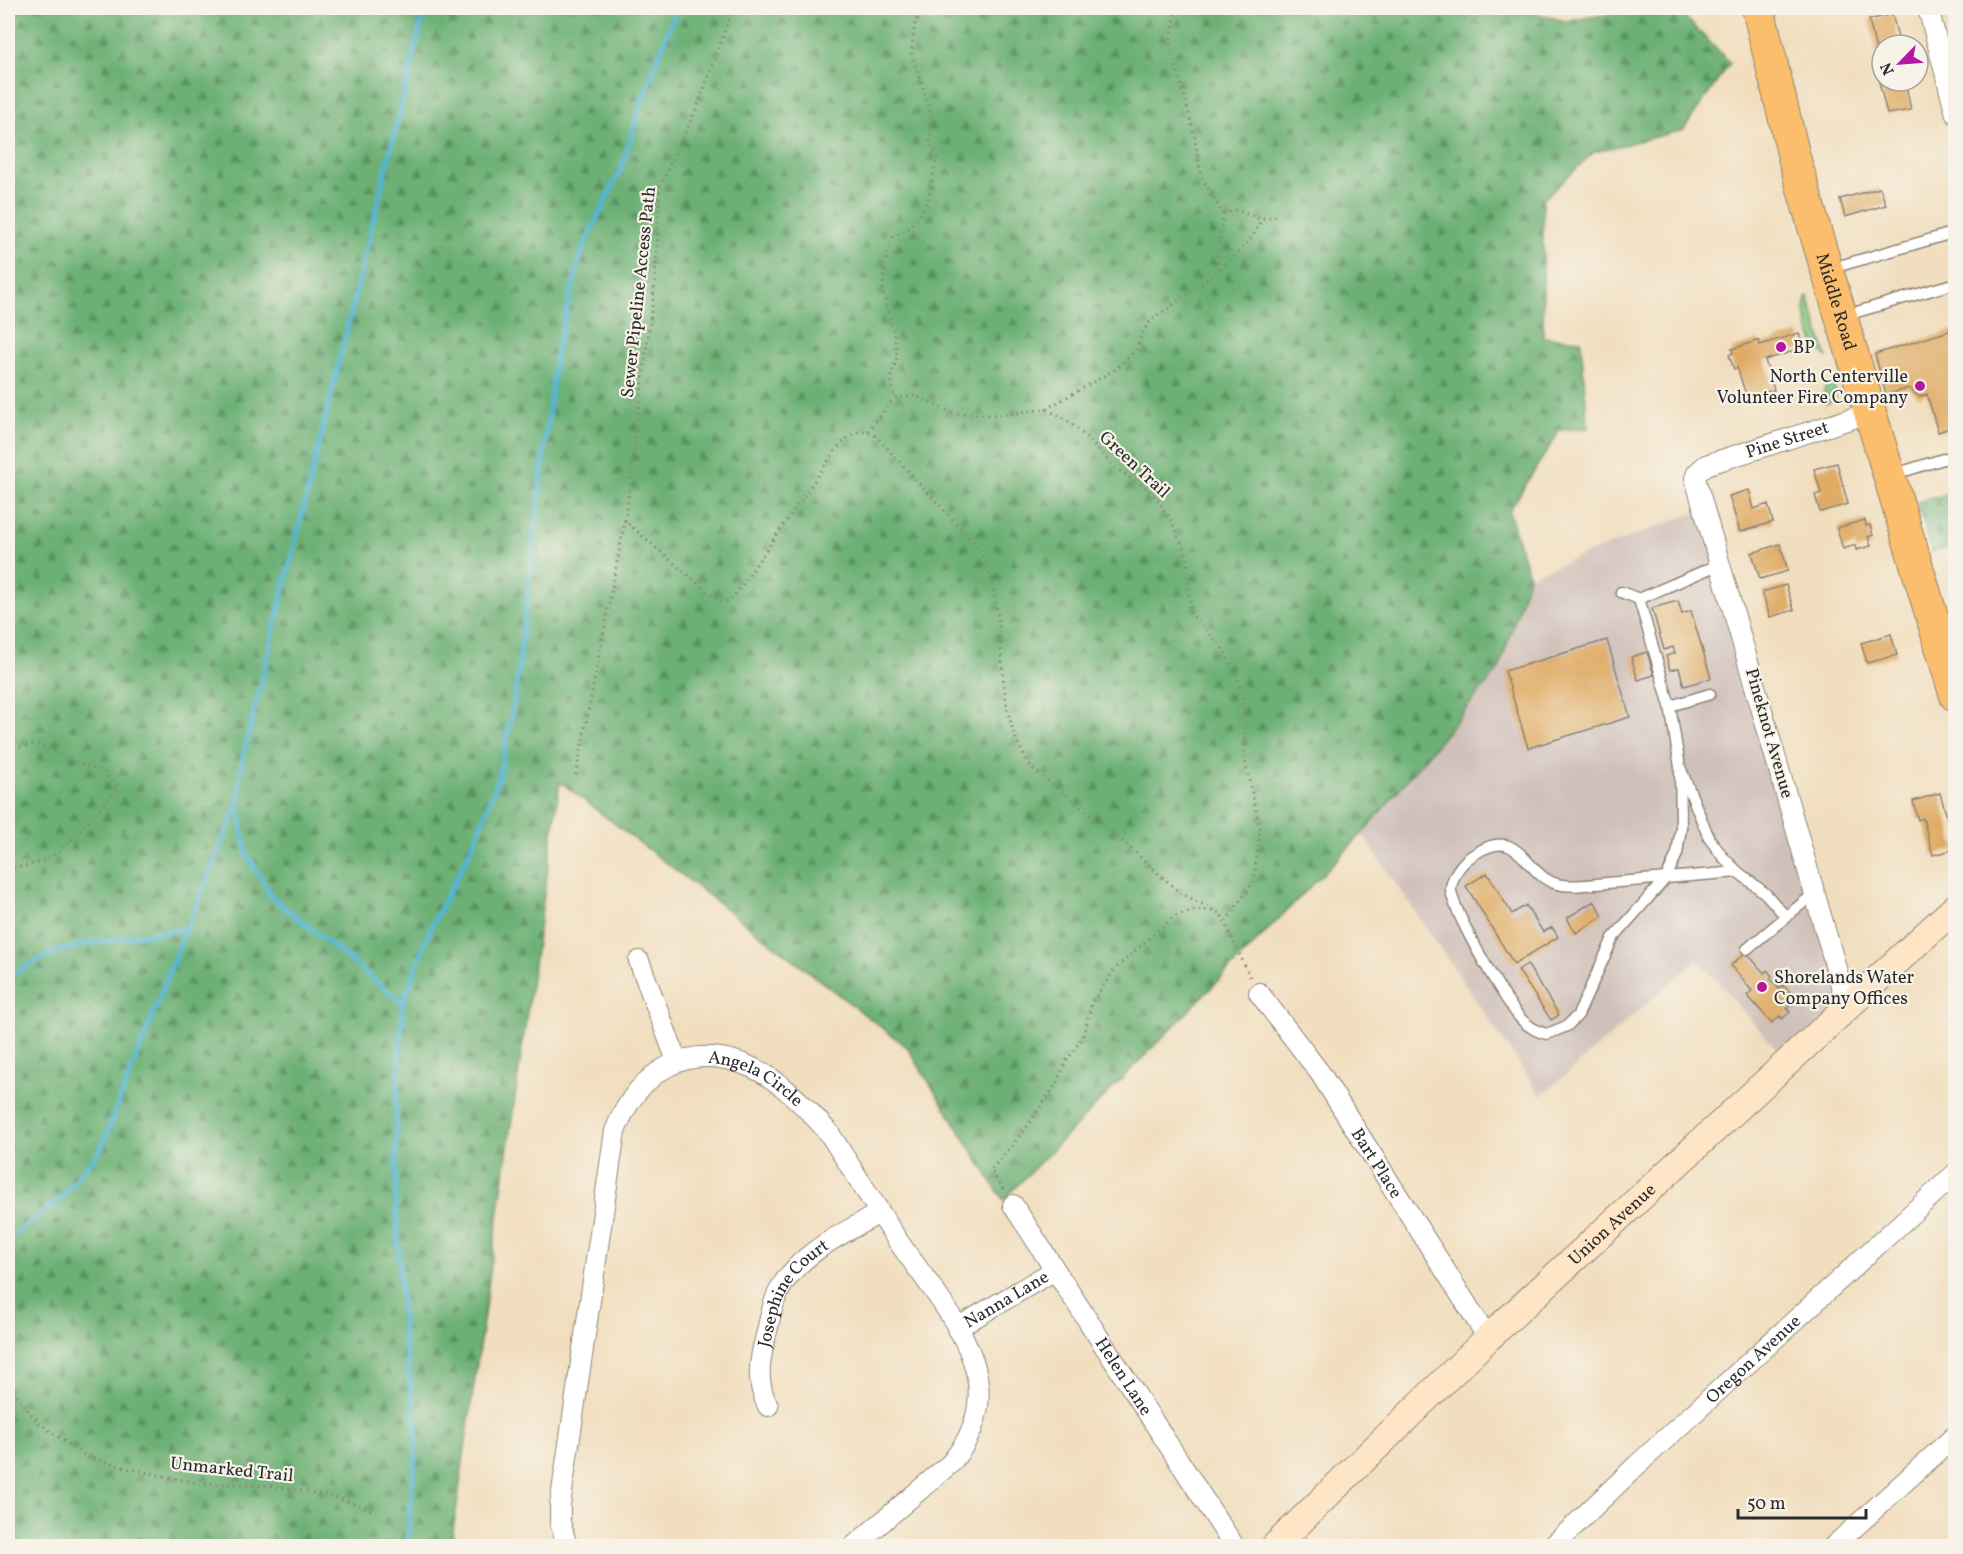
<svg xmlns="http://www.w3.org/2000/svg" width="1963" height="1554" font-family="Vollkorn,serif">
	<defs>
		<pattern id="grass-dots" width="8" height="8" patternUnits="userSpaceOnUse" patternTransform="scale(1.5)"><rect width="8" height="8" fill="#86cc87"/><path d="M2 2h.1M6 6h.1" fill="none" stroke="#74af75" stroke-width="1.8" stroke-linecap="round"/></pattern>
		<pattern id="forest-firs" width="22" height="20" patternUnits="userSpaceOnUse" patternTransform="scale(1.5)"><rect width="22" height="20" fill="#6cb074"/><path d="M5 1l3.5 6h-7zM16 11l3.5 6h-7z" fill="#598f5f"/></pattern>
	</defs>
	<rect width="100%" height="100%" fill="#f7f3e8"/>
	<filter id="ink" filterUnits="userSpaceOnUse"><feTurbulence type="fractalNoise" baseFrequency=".0167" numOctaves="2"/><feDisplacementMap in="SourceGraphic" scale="12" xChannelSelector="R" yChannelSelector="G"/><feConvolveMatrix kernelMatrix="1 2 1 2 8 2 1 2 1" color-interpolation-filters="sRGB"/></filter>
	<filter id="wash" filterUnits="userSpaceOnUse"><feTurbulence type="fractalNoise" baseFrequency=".008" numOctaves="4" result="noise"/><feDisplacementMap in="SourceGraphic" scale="24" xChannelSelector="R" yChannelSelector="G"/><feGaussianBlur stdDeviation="1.35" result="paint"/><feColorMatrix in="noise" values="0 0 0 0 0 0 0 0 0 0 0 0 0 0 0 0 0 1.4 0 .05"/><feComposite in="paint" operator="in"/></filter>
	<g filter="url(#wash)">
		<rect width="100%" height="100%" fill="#f1debe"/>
		<path fill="#cfc0ba" d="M1703 509 1848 1004 1787 1061 1698 959 1541 1096 1362 834 1498 669 1529 576Z"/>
		<path fill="url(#grass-dots)" stroke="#587c59" stroke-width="1.5" d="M1808 297 1827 357C1812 347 1800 314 1808 297Z
			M1835 382V398L1826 404 1824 391 1827 385Z"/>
		<path fill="url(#forest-firs)" stroke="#4c6e50" stroke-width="1.5" d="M8 8H1515L1565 21 1647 8H1676L1730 63 1683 130 1594 152 1543 200V337L1581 340 1588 428 1560 430 1509 511 1529 576 1499 669 1362 834 1003 1200 907 1047 560 782 451 1546H8Z
			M1955 492V546L1932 552 1917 502Z"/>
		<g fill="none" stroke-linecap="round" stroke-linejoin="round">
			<path stroke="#55b6d3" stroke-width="5" d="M8 978C58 940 126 938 187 929
				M403 1003 272 897 246 852 238 806 242 761 425 8
				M8 1239 59 1200 101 1149 175 957 237 807
				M407 1546 417 1438 403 1331 396 1202V1108L403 1003 429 931 473 845 499 777 515 697 556 352 582 250 621 169 642 100 677 8"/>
		</g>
		<g id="blocks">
			<path fill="#dfab65" d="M1892 14 1900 45H1882V53L1877 54 1869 20Z
				M1886 81H1905L1911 110 1887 114 1879 82Z
				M1880 188 1886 205 1845 217 1840 199Z
				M1956 329V426L1938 432 1927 394 1919 397 1909 388 1886 395 1875 354Z
				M1799 333 1803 348 1765 360 1774 390 1747 398 1737 367 1734 369 1729 355 1733 353 1732 349 1759 340 1760 345Z
				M1837 463 1848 504 1820 512 1815 495 1821 493 1814 469Z
				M1749 490 1754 509 1768 504 1773 522 1740 532 1729 496Z
				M1865 520 1866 526 1870 525 1873 535 1868 537 1871 546 1856 550 1855 545 1843 549 1837 528Z
				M1780 544 1788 571 1760 579 1752 553Z
				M1786 585 1794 610 1770 617 1762 592Z
				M1678 601 1682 614 1691 611 1711 678 1684 686 1679 668 1670 670 1666 656 1675 653 1673 647 1664 650 1652 608Z
				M1891 634 1897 655 1867 663 1861 643Z
				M1607 640 1630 717 1528 748 1505 671Z
				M1647 652 1654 675 1638 680 1631 657Z
				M1940 793 1956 849 1933 855 1923 818 1918 820 1913 801Z
				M1487 873 1512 914 1526 905 1543 932 1552 927 1558 937 1514 964 1466 886Z
				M1594 901 1603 916 1576 933 1567 918Z
				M1746 952 1764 973 1767 970 1772 976 1770 978 1779 989 1783 985 1794 996 1790 999 1793 1003 1787 1008 1790 1012 1782 1019 1780 1016 1772 1023 1747 995 1752 991 1731 965Z
				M1527 964 1559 1015 1551 1020 1518 970Z
				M1956 966V981H1955L1951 967Z"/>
		</g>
	</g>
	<g filter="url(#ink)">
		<use href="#blocks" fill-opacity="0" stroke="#8e8474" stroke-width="1.5"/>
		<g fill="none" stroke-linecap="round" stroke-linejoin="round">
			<defs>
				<path id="lane" d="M1829 269 1956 232
					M1843 316 1956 283
					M1892 475 1956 455
					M1621 592 1639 599 1670 706 1680 767 1709 838 1723 857 1738 872
					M1639 599 1720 564
					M1670 706 1710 694
					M1680 767 1681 827 1677 854 1666 878 1613 938 1578 1015 1567 1026 1547 1034C1537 1032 1531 1028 1523 1021 1508 1007 1448 905 1451 887 1454 871 1465 859 1478 852 1521 826 1524 875 1557 884 1572 888 1592 884 1607 883 1651 879 1694 876 1738 872L1766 894 1786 917
					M1747 949 1816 892"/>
				<g id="street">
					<path d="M1928 8 1956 114"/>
					<path d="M639 961 677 1061"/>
					<path id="s1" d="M1259 993 1320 1073 1488 1338"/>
					<path id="s2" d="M1847 1006 1695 478 1697 473 1706 465 1869 413"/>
					<path id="s3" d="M1013 1205 1234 1546"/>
					<path id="s4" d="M957 1328 1055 1270"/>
					<path id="s5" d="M768 1406C756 1384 759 1362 765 1339 769 1325 771 1308 777 1295 795 1255 843 1233 880 1213"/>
					<path id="s6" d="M567 1546 560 1522V1505L615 1131C639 1070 689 1039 753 1068 780 1080 810 1111 829 1133 852 1169 875 1205 898 1241 925 1280 973 1335 978 1383 982 1414 970 1440 951 1463L854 1546"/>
					<path id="s7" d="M1553 1546 1637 1465 1956 1173"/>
					<path d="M1834 1546 1956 1435"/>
				</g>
				<g id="secondary">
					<path id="s8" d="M1275 1546 1488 1338 1956 907"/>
				</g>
				<g id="primary">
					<path id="s9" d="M1758 8 1794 157 1816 234 1956 696"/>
				</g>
			</defs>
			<use href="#lane" stroke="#8e8474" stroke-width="13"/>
			<use href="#street" stroke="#8e8474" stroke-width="22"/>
			<use href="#secondary" stroke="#8e8474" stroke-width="29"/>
			<use href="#primary" stroke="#8e8474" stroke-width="34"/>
			<path stroke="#8e8474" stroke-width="3" stroke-dasharray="1.5 4.5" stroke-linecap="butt" d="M733 8 697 108 660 186 655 282 625 521 717 600 725 602 733 598 837 448C849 436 859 426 876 436 898 461 921 485 944 510 959 527 978 543 986 564 1011 630 989 708 1032 768L1119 838 1179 892 1221 914 1251 979
				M924 8 915 23 911 52 931 114 930 141 937 157 928 201 922 212 909 228 891 238 884 268 883 295 894 331 897 357 891 377 894 398 916 396 953 413 999 415 1046 409 1066 419 1086 437 1115 468 1145 487 1158 500 1171 520 1187 556 1190 613 1221 646 1237 675 1246 724 1244 755 1260 829 1254 881 1226 921
				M1177 8 1170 42 1194 133 1201 176 1223 214 1216 271
				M1223 214 1237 210 1260 219 1276 216
				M1046 409 1118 368 1136 349 1144 330 1151 320C1174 304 1261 245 1260 219
				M868 431 894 398
				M8 749 38 744 68 760 103 771 118 789C82 823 63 869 8 867
				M576 775 625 521
				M1003 1189 991 1170 1024 1131 1055 1086 1067 1060 1083 1037 1092 1002 1115 969 1173 917 1195 910 1215 911
				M8 1386 39 1423 85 1456 130 1469 198 1483 274 1486 335 1497 374 1511"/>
			<use href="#lane" stroke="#fff" stroke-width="10"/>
			<use href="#street" stroke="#fff" stroke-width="20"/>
			<use href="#secondary" stroke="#fde5c5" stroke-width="27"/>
			<use href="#primary" stroke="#fabe6d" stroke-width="32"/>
		</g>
	</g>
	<g fill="#b5179e" stroke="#f7f3e8" stroke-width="2">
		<circle cx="1781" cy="347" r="6"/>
		<circle cx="1920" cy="386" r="6"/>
		<circle cx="1762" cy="987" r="6"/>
	</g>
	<g text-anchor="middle" stroke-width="4.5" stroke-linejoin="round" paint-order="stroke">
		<g font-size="18" fill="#2b2b2b" stroke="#f7f3e8">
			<text transform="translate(638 292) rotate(-84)" y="6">Sewer Pipeline Access Path</text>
			<text dy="6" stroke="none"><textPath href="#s9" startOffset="304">Middle Road</textPath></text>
			<text dy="6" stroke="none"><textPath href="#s2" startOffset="652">Pine Street</textPath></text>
			<text transform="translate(1135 464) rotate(43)" y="6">Green Trail</text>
			<text transform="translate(1770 733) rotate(74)" y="6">Pineknot Avenue</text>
			<text dy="6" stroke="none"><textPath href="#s6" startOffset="600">Angela Circle</textPath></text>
			<text dy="6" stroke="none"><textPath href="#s1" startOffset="207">Bart Place</textPath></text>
			<text dy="6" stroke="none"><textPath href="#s8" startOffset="466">Union Avenue</textPath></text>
			<text dy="6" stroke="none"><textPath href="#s5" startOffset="124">Josephine Court</textPath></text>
			<text dy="6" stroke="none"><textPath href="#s4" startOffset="57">Nanna Lane</textPath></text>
			<text dy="6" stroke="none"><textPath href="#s7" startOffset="274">Oregon Avenue</textPath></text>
			<text dy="6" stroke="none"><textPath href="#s3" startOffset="204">Helen Lane</textPath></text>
			<text transform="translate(232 1469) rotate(6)" y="6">Unmarked Trail</text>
		</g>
		<g font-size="18" fill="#2b2b2b" stroke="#f7f3e8" text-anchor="start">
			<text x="1793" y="353">BP</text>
			<text x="1908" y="382" text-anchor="end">North Centerville<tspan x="1908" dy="21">Volunteer Fire Company</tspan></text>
			<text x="1774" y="983">Shorelands Water<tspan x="1774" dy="21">Company Offices</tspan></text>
		</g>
	</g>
	<rect width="1963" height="1554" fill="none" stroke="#f7f3e8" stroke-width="30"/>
	<g transform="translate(1900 63) rotate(245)"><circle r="28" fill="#f7f3e8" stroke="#a5a39c" stroke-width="1.5"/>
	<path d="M0-4.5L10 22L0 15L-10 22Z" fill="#b5179e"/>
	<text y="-9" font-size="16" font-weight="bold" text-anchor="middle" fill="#2b2b2b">N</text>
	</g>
	<path d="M1738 1509v9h128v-9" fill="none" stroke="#2b2b2b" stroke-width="3"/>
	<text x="1747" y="1509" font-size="18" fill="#2b2b2b" stroke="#f7f3e8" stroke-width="4.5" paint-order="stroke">50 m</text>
</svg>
